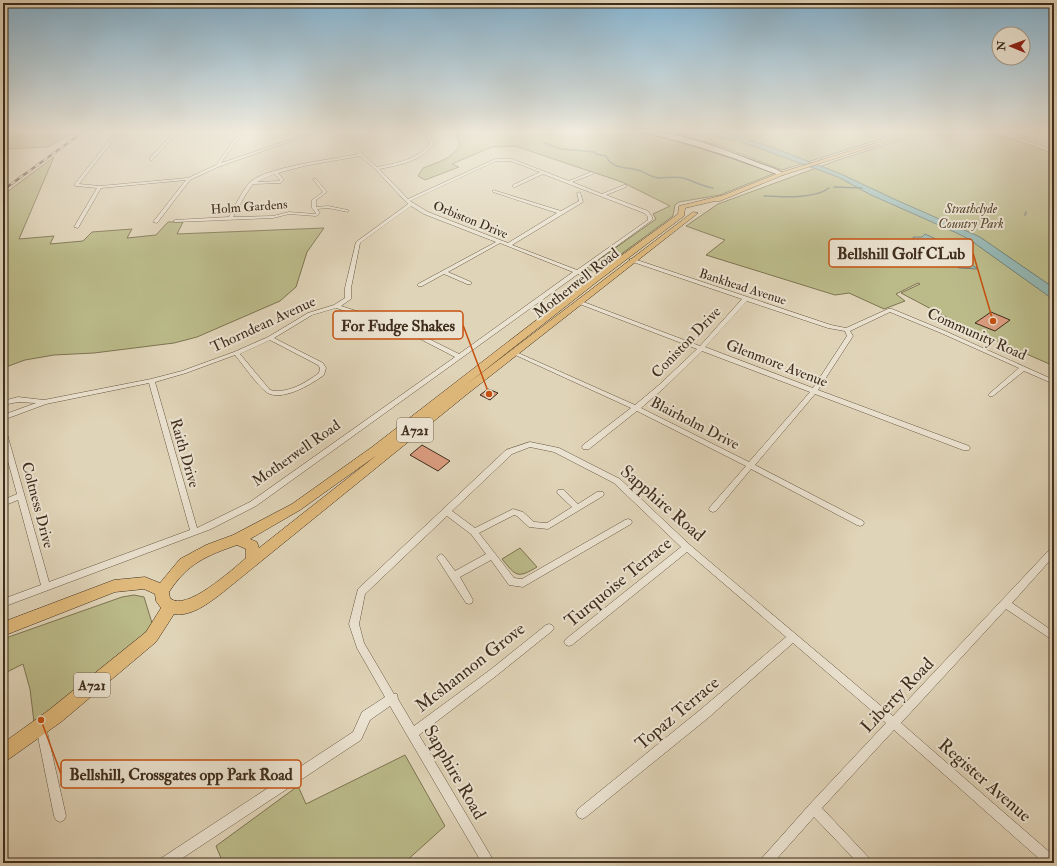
<svg xmlns="http://www.w3.org/2000/svg" width="1057" height="866" font-family="'IM FELL Double Pica',serif">
	<rect width="100%" height="100%" fill="#e0d4b8"/>
	<filter id="stains"><feTurbulence type="fractalNoise" baseFrequency=".005" numOctaves="4"/><feColorMatrix values="0 0 0 0 .2 0 0 0 0 .09 0 0 0 0 .02 0 0 0 .5 -.17"/></filter>
	<radialGradient id="worn" r=".72"><stop offset=".6" stop-color="#630" stop-opacity="0"/><stop offset="1" stop-color="#630" stop-opacity=".3"/></radialGradient>
	<path fill="#bbba89" stroke="#7d7452" d="M10 132H74L48 147 3 149V136Z
		M452 132H535L541 134 547 132 562 136 577 132H640L708 147 775 173 720 195 679 202 675 205 673 216 597 272 586 269 656 219 653 214 670 206 622 182 515 146 492 147 452 164 459 167 425 180 418 176 423 168C438 162 452 159 460 145L457 135Z
		M669 132H903L782 170 721 146Z
		M926 132H994L1054 154V366L967 328 901 293 920 284 918 283 896 294 905 301 884 309 849 293 835 295 706 255 725 240 686 226 718 204 838 160Z
		M54 157 19 239 54 236 50 244 83 241 92 232 132 229 127 238 156 235 168 222H183L177 234 324 228 307 252 296 287 280 301 197 337 174 343 94 353 54 355 25 360 3 368V195Z
		M520 548 537 567C517 579 516 576 502 559Z
		M134 595 144 597 152 623 146 632 34 722 30 689 23 664 3 674V639L122 597Z
		M405 755 445 826 404 863H223L216 846 298 786 306 804Z"/>
	<path fill="#94b7b4" stroke="#728077" d="M700 132 727 133 769 146 841 174 894 199 980 237 1054 288V300L970 240 959 234 871 195 838 177 736 140C724 140 712 134 700 132Z
		M925 234 936 239 978 269 959 268 915 243 913 237H922Z"/>
	<g fill="none" stroke-linecap="round" stroke-linejoin="round">
		<path stroke="#728077" stroke-width="1.5" d="M544 143 561 149 594 152 596 154 606 156C613 171 628 166 641 171 647 174 651 177 659 178 667 178 675 176 683 178 694 181 701 186 713 188
			M834 187 862 188
			M764 196C782 197 815 199 829 188
			M1025 215 1026 212"/>
	</g>
	<path fill="#db9d80" stroke="#3f2d1c" d="M991 312 1010 320 995 331 975 323Z
		M488 389 498 393 490 400 480 395Z
		M422 445 450 461 438 471 410 455Z"/>
	<g fill="none" stroke-linecap="round" stroke-linejoin="round">
		<defs>
			<path id="street" d="M3 132H8L3 135Z
				M120 132H124L111 142H109V140Z
				M174 132H178L152 160H150V158Z
				M240 132H243L221 163 313 132H317L218 167 190 180 157 223 153 222 186 180 101 188 78 228 74 227 97 188 76 186 74 185 108 142 111 143 79 184 100 186 188 178 216 165Z
				M341 132H344L362 154 377 167C397 163 416 160 430 144L427 137 418 132C426 131 432 137 434 144 420 162 400 165 379 169L408 199 495 159H512L569 181 591 172H593V174L572 182 602 194 624 185H626V187L606 195 648 211 652 217V220L581 272 597 278V280H593L578 274 256 506 211 529 3 607V599L41 585 18 500 3 506V500L17 494 3 443V428L6 430 49 582 190 530 149 383 46 404 3 420V415L36 403 18 402 3 405V401L18 397 44 400 151 379 182 371 234 352 268 337 308 313 334 305 345 298V288L356 242 408 204 375 169 360 156 304 166 278 173 284 180 281 183 253 184 246 194 233 217 273 216 289 212 315 214 316 213 312 208V200L323 192 313 179 315 178 327 192 316 200V207L328 206 348 210V212L328 208 317 209 320 213 316 216 289 214 273 218 175 222 173 221 175 220 229 217C235 206 241 193 249 183 264 167 335 159 359 154ZM496 161H511L540 172 513 185V187H515L543 174 644 213 648 217V220L577 270 512 245 583 202 580 192 577 193 579 201 561 211 493 190V192L557 213 508 243 428 212 410 201ZM274 174 280 180 279 181 257 182ZM411 206 424 214 496 242 418 284V286H422L444 274 467 284H471V282L448 272 500 243 573 272 459 354 403 326 341 306 351 299V288L360 243ZM336 308 399 328 455 357 250 502 197 528 155 382 186 373 235 355C244 366 255 382 265 391 279 404 312 384 324 375L326 368 323 363 274 338 312 315ZM270 340 318 365 320 368 319 373C305 383 288 394 270 390L240 354Z
				M1007 132H1011L1054 147V149Z
				M630 259H634L831 325 846 328 888 309H892L945 331 1054 380V384L1024 371 993 396H989L988 395 989 394 1019 368 941 333 890 312 850 331 853 336 818 390 969 446 970 448 969 450H963L815 394 755 465 863 521 864 523 863 525 860 526 857 525 751 469 716 511 713 512 710 511 709 509 710 507 746 466 637 411 589 449H583L582 447 583 445 631 408 511 353 514 351 516 352 635 405 659 385 697 349 577 303V301H581L700 346 742 299 630 261ZM747 301 828 328 845 331 847 336 813 388 705 347ZM702 351 810 392 749 462 641 408 664 388Z
				M530 442 559 448 620 479 690 545 893 716 1051 548 1054 547V556L1012 603 1054 632V641L1006 609 901 723 1054 856V863H1044L894 730 822 808 870 859 872 863H858L814 817 773 863H759L761 859 810 804 886 723 793 643 708 718 586 817 582 819 578 817 576 813 578 809 700 710 786 637 687 552 572 645 569 646 566 645 564 642 566 639 681 547 614 483 554 452 530 447 512 454 452 511 475 528 513 509 523 512 534 522 547 523 572 507 558 494 557 492 558 490H564L578 504 597 492H603L604 494 603 496 548 529 529 527 517 516 514 515 479 533 514 578 522 579 625 520 628 519 631 520 632 522 631 524 523 587 509 585 491 560 460 577 473 600 472 603 469 604 466 603 437 558 438 556 441 554 444 556 455 571 486 554 471 534 447 516 365 594 359 624 364 643 394 694H397L398 699 414 726 490 670 546 625 549 624 552 625 554 628 552 631 496 676 419 735 495 863H482L390 706 370 720 361 740 175 863H158L160 859 353 732 362 712 385 697 357 648 349 624 358 589 506 450Z
				M41 722 45 723 46 727 66 816 64 820 60 822 56 820 54 816 36 727 37 723Z"/>
			<path id="secondary" d="M646 132C681 132 723 149 756 162 765 166 776 168 784 174L779 175C733 157 694 144 646 133Z"/>
			<path id="primary" d="M912 132H919L783 175 720 201H715L685 208 684 216 598 281 467 384 693 212 698 213 466 395 222 593C209 603 191 617 174 614L156 642 61 722 9 759 3 761V743L49 710 146 632 161 608 156 601 155 594 144 589 115 592 3 636V622L114 580 145 577 160 583 180 559 206 545 233 535 292 504 372 447 592 277 678 214 679 206 724 195 779 173ZM377 455 259 548 257 542 250 539 300 510ZM237 545 246 549V558C233 569 185 613 170 598L169 592C188 563 206 556 237 545Z"/>
		</defs>
		<use href="#street" stroke="#675743" stroke-width="1"/>
		<use href="#secondary" stroke="#3f2d1c" stroke-width="2"/>
		<use href="#primary" stroke="#3f2d1c" stroke-width="1"/>
		<use href="#street" fill="#ebe3d1" fill-rule="evenodd"/>
		<use href="#secondary" fill="#ebe3d1" fill-rule="evenodd"/>
		<use href="#primary" fill="#e0ba7c" fill-rule="evenodd"/>
		<defs>
			<path id="rail" d="M3 190 83 132"/>
		</defs>
		<use href="#rail" stroke="#3f2d1c" stroke-width="2.5"/>
		<use href="#rail" stroke="#ebe3d1" stroke-width="1.5" stroke-dasharray="5" stroke-linecap="butt"/>
	</g>
	<linearGradient id="sky" x2="0" y2="1"><stop stop-color="#86b5d3"/><stop offset="0.52" stop-color="#f1ecdf"/><stop offset="1" stop-color="#f1ecdf" stop-opacity="0"/></linearGradient>
	<rect width="1057" height="253" fill="url(#sky)"/>
	<g text-anchor="middle" stroke-width="4" stroke-linejoin="round" paint-order="stroke">
		<g font-size="13" fill="#3f2d1c" stroke="#ebe3d1">
			<text transform="translate(249 206) rotate(-4)" y="5">Holm Gardens</text>
			<text transform="translate(471 219) rotate(22)" y="5">Orbiston Drive</text>
			<text transform="translate(743 286) rotate(18)" y="5">Bankhead Avenue</text>
		</g>
		<g font-size="13" font-style="italic" fill="#584932" stroke="#ebe3d1">
			<text x="971" y="213">Strathclyde<tspan x="971" dy="15">Country Park</tspan></text>
		</g>
		<g fill="#ebe3d1" stroke="#736452" stroke-width="1">
			<rect x="397" y="418" width="36" height="24" rx="3"/>
			<rect x="74" y="673" width="36" height="24" rx="3"/>
		</g>
		<g font-size="14" font-weight="bold" fill="#3f2d1c">
			<text x="415" y="435">A721</text>
			<text x="92" y="690">A721</text>
		</g>
		<g font-size="15" fill="#3f2d1c" stroke="#ebe3d1">
			<text transform="translate(576 283) rotate(-38)" y="5">Motherwell Road</text>
			<text transform="translate(263 324) rotate(-25)" y="5">Thorndean Avenue</text>
			<text transform="translate(977 334) rotate(24)" y="5">Community Road</text>
			<text transform="translate(686 342) rotate(-46)" y="5">Coniston Drive</text>
			<text transform="translate(777 363) rotate(21)" y="5">Glenmore Avenue</text>
			<text transform="translate(695 423) rotate(27)" y="5">Blairholm Drive</text>
			<text transform="translate(185 453) rotate(74)" y="5">Raith Drive</text>
			<text transform="translate(296 453) rotate(-35)" y="5">Motherwell Road</text>
			<text transform="translate(38 505) rotate(75)" y="5">Coltness Drive</text>
		</g>
		<g font-size="18" fill="#3f2d1c" stroke="#ebe3d1">
			<text transform="translate(663 503) rotate(41)" y="6">Sapphire Road</text>
			<text transform="translate(618 582) rotate(-39)" y="6">Turquoise Terrace</text>
			<text transform="translate(470 667) rotate(-38)" y="6">Mcshannon Grove</text>
			<text transform="translate(897 695) rotate(-46)" y="6">Liberty Road</text>
			<text transform="translate(677 713) rotate(-40)" y="6">Topaz Terrace</text>
			<text transform="translate(455 772) rotate(60)" y="6">Sapphire Road</text>
			<text transform="translate(985 780) rotate(41)" y="6">Register Avenue</text>
		</g>
	</g>
	<path fill="none" stroke="#c6500f" stroke-width="1.5" d="M993 321L973 253M489 394L463 325M41 720L61 774"/>
	<g fill="#c6500f" stroke="#ebe3d1" stroke-width="1.5">
		<circle cx="993" cy="321" r="4"/>
		<circle cx="489" cy="394" r="4"/>
		<circle cx="41" cy="720" r="4"/>
	</g>
	<g fill="#ebe3d1" stroke="#c6500f" stroke-width="1.5">
		<rect x="829" y="239" width="144" height="28" rx="4"/>
		<rect x="333" y="311" width="130" height="28" rx="4"/>
		<rect x="61" y="760" width="240" height="28" rx="4"/>
	</g>
	<g font-size="16" text-anchor="middle" font-weight="bold" fill="#3f2d1c">
		<text x="901" y="259">Bellshill Golf CLub</text>
		<text x="398" y="331">For Fudge Shakes</text>
		<text x="181" y="780">Bellshill, Crossgates opp Park Road</text>
	</g>
	<rect width="1057" height="866" fill="none" stroke="#e0d4b8" stroke-width="16"/>
	<rect x="4" y="4" width="1049" height="858" fill="none" stroke="#3f2d1c" stroke-width="2"/>
	<rect x="8" y="8" width="1041" height="850" fill="none" stroke="#3f2d1c"/>
	<g transform="translate(1011 46) rotate(271)"><circle r="19" fill="#ebe3d1" stroke="#a69a89"/>
	<path d="M0-3L7 15L0 10L-7 15Z" fill="#8f2418"/>
	<text y="-6" font-size="11" font-weight="bold" text-anchor="middle" fill="#3f2d1c">N</text>
	</g>
	<rect width="100%" height="100%" filter="url(#stains)"/>
	<rect width="100%" height="100%" fill="url(#worn)"/>
</svg>
